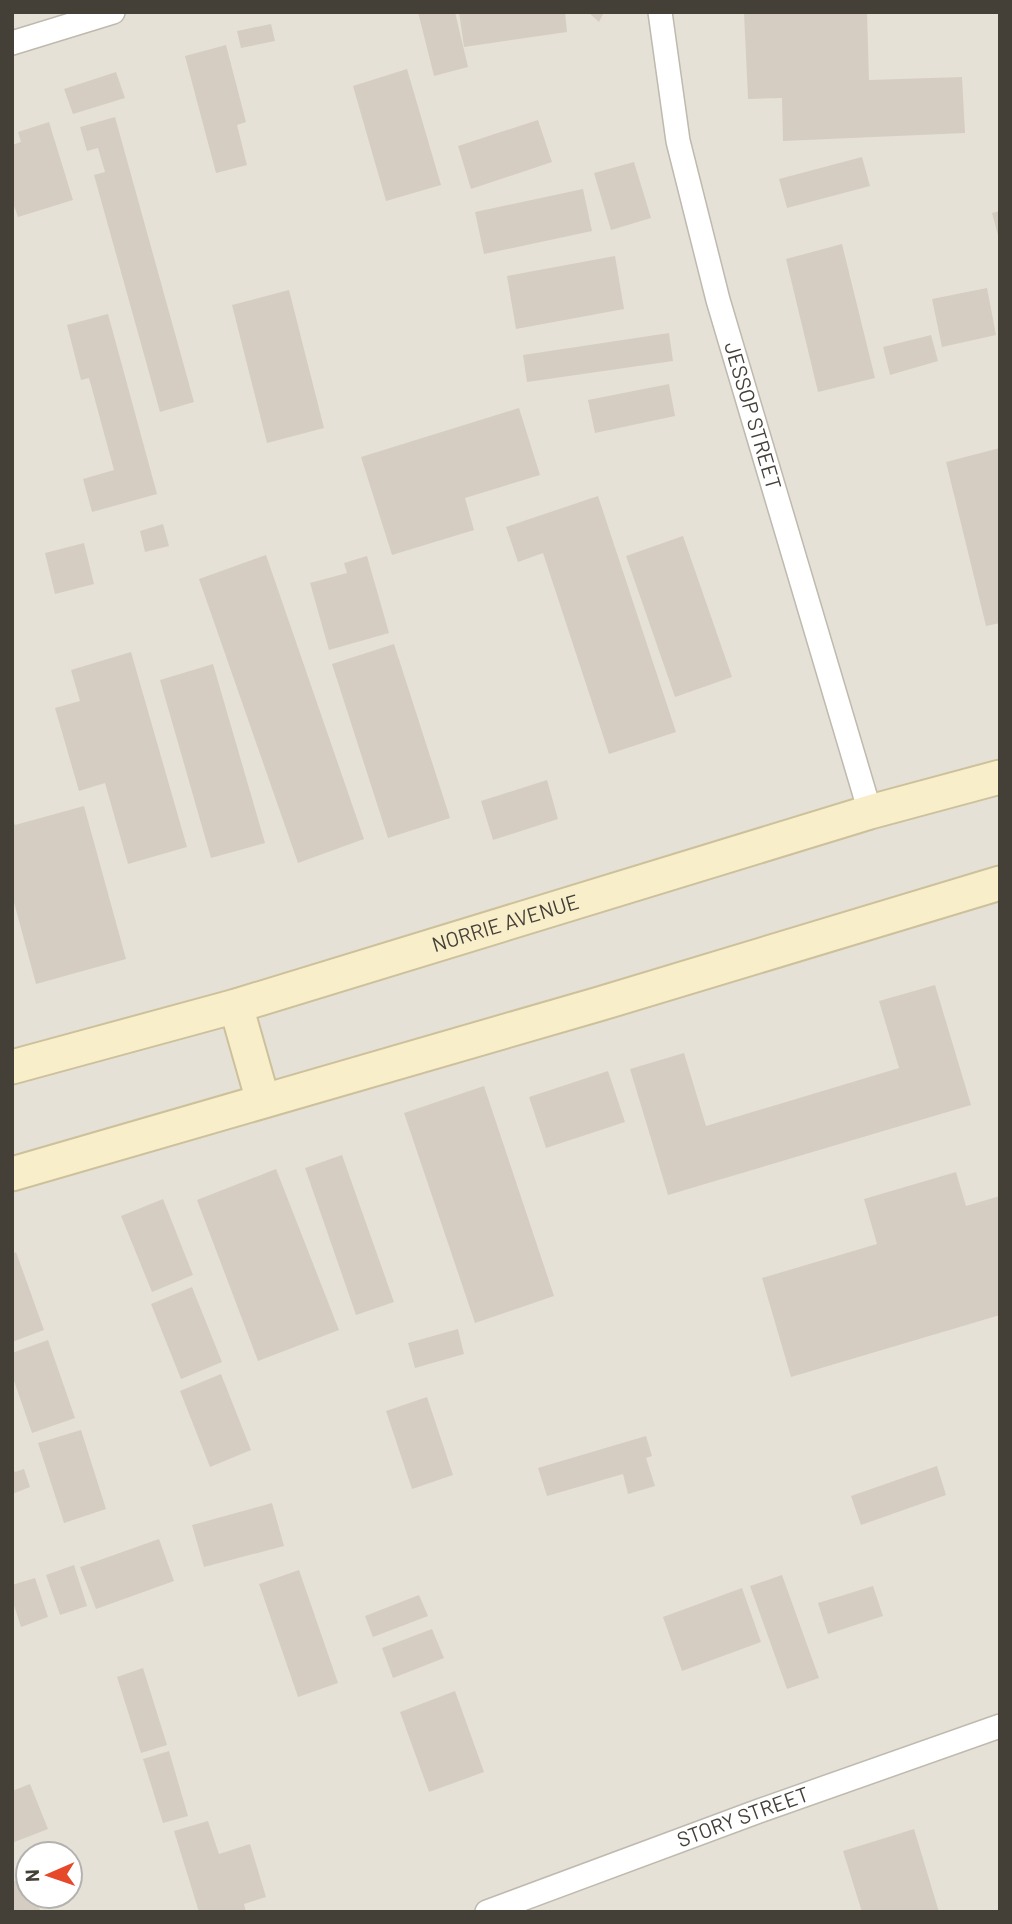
<svg xmlns="http://www.w3.org/2000/svg" width="1012" height="1924" font-family="Barlow,sans-serif">
	<rect width="100%" height="100%" fill="#f2efe7"/>
	<path fill="#e5e1d6" fill-rule="evenodd" d="M12 12H1000V1912H12ZM28 1854H70V1896H28Z"/>
	<path fill="#d5cdc1" d="M418 12H455L468 67 434 76Z
		M459 12H565L567 32 464 47Z
		M588 12H604L599 22Z
		M744 12H867L869 80 962 77 965 133 783 141 782 98 748 99Z
		M271 24 275 41 241 48 237 31Z
		M226 45 246 122 237 125 247 165 216 173 185 56Z
		M407 69 441 185 386 201 353 86Z
		M116 72 125 98 73 114 64 89Z
		M115 117 194 402 160 412 94 175 105 172 98 148 87 151 80 127Z
		M538 120 552 162 471 189 458 146Z
		M49 122 73 200 18 217 12 200V145L21 142 18 132Z
		M862 157 870 186 787 208 779 179Z
		M634 162 651 218 611 230 594 173Z
		M583 189 592 231 484 254 475 212Z
		M1000 211V239H999L992 213Z
		M842 244 875 378 818 392 786 259Z
		M615 256 624 309 516 329 507 276Z
		M987 288 996 335 942 347 932 299Z
		M289 290 324 428 267 443 232 305Z
		M108 314 157 494 92 512 83 479 114 470 89 378 81 380 67 325Z
		M669 333 673 361 527 382 523 355Z
		M931 335 938 361 890 375 883 347Z
		M669 384 675 416 595 433 588 400Z
		M519 408 540 475 465 498 474 530 392 555 361 457Z
		M1000 448V623L986 626 946 462Z
		M598 496 676 732 609 754 543 553 518 562 506 527Z
		M163 524 169 546 145 552 140 531Z
		M683 536 732 677 675 697 626 556Z
		M84 543 94 584 55 594 45 553Z
		M266 555 364 839 298 863 199 579Z
		M367 556 389 633 329 650 310 583 347 573 344 563Z
		M394 644 450 818 388 838 332 664Z
		M131 652 187 847 128 864 105 783 79 791 55 708 80 701 71 670Z
		M213 664 265 843 211 858 160 680Z
		M547 780 558 819 493 840 481 801Z
		M84 806 126 959 36 984 12 895V818L15 825Z
		M935 985 971 1105 668 1195 630 1069 684 1053 706 1126 899 1068 879 1001Z
		M608 1071 625 1122 546 1148 529 1097Z
		M484 1086 554 1296 475 1323 404 1113Z
		M342 1155 394 1302 356 1315 305 1168Z
		M276 1169 339 1330 258 1361 197 1200Z
		M956 1172 966 1206 1000 1196V1315L791 1377 762 1278 877 1244 864 1199Z
		M163 1199 193 1275 152 1292 121 1216Z
		M16 1252 44 1330 12 1342V1254Z
		M192 1287 222 1362 181 1379 151 1304Z
		M458 1329 464 1354 415 1368 408 1343Z
		M48 1340 75 1418 32 1433 12 1375V1353Z
		M221 1374 251 1450 210 1467 180 1391Z
		M427 1397 453 1475 412 1489 386 1411Z
		M81 1430 106 1509 64 1523 38 1443Z
		M646 1436 652 1456 646 1458 655 1486 628 1494 623 1474 547 1496 538 1468Z
		M937 1466 946 1495 861 1525 851 1496Z
		M12 1467 15 1472 24 1469 30 1487 12 1494Z
		M272 1503 284 1546 204 1567 192 1525Z
		M159 1539 174 1581 96 1609 80 1567Z
		M74 1565 87 1606 60 1615 46 1575Z
		M299 1570 338 1683 298 1697 259 1584Z
		M782 1575 819 1678 787 1689 750 1586Z
		M35 1578 48 1617 21 1627 12 1599V1585Z
		M873 1586 883 1616 828 1634 818 1603Z
		M742 1588 761 1642 682 1671 663 1617Z
		M419 1595 428 1616 373 1637 365 1616Z
		M432 1629 444 1658 393 1678 382 1648Z
		M143 1668 167 1745 141 1753 117 1677Z
		M455 1691 484 1772 429 1792 400 1712Z
		M169 1751 188 1816 163 1823 143 1759Z
		M30 1784 48 1829 12 1843V1791Z
		M208 1821 219 1854 250 1844 266 1897 244 1904 246 1912H199L174 1831Z
		M914 1829 939 1912H862L843 1851Z
		M27 1876 28 1896H34L41 1912H12V1882Z"/>
	<g fill="none" stroke-linecap="round" stroke-linejoin="round">
		<defs>
			<g id="minor">
				<path id="s1" d="M660 12 678 141 718 300 870 812"/>
				<path d="M12 43 113 12"/>
				<path id="s2" d="M487 1912 759 1811 1000 1726"/>
			</g>
			<g id="secondary">
				<path d="M236 1006 263 1101"/>
				<path id="s3" d="M12 1067 236 1006 870 812 1000 777"/>
				<path d="M12 1174 599 1004 1000 883"/>
			</g>
		</defs>
		<use href="#minor" stroke="#bfb9ae" stroke-width="26"/>
		<use href="#secondary" stroke="#cdc19b" stroke-width="37"/>
		<use href="#minor" stroke="#fff" stroke-width="23"/>
		<use href="#secondary" stroke="#f9eeca" stroke-width="33"/>
	</g>
	<g text-anchor="middle" stroke-width="5" stroke-linejoin="round" paint-order="stroke">
		<g font-size="21" fill="#443f37" stroke="#fff">
			<text dy="7" stroke="none"><textPath href="#s1" startOffset="415">JESSOP STREET</textPath></text>
			<text dy="7" stroke="none"><textPath href="#s3" startOffset="514">NORRIE AVENUE</textPath></text>
			<text dy="7" stroke="none"><textPath href="#s2" startOffset="273">STORY STREET</textPath></text>
		</g>
	</g>
	<rect width="1012" height="1924" fill="none" stroke="#443f37" stroke-width="28"/>
	<g transform="translate(49 1875) rotate(268)"><circle r="33" fill="#ffffff" stroke="#b4b2af" stroke-width="2"/>
	<path d="M0-5L12 26L0 18L-12 26Z" fill="#e6482a"/>
	<text y="-10" font-size="19" font-weight="bold" text-anchor="middle" fill="#443f37">N</text>
	</g>
</svg>
